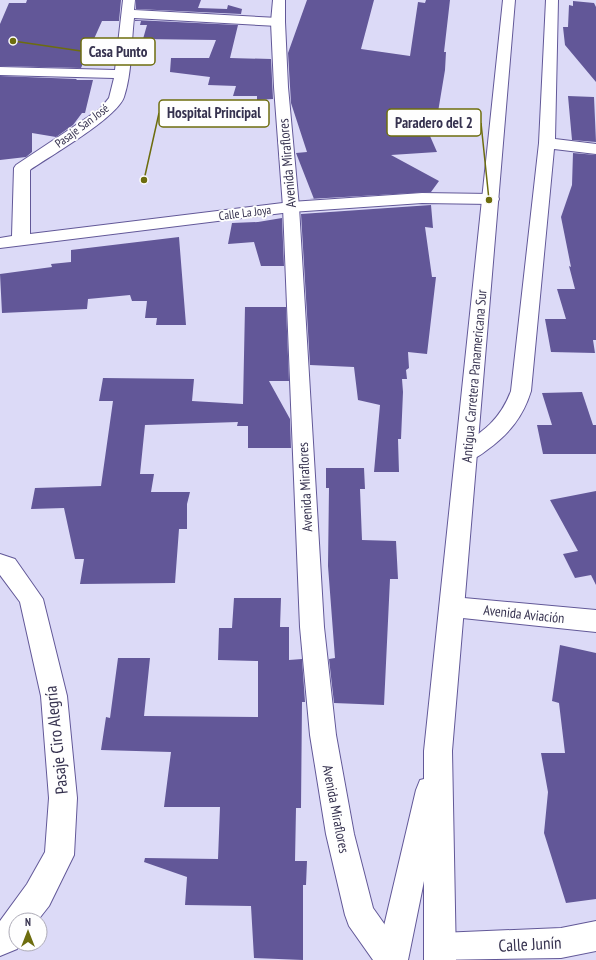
<svg xmlns="http://www.w3.org/2000/svg" width="596" height="960" font-family="'PT Sans Narrow',sans-serif">
	<rect width="100%" height="100%" fill="#dcdaf7"/>
	<path fill="#625798" d="M27 0H121L119 21H102L81 68 0 66V24L9 3H26Z
		M136 0H201L198 8 227 9 228 5 242 9 241 14 136 9Z
		M307 0H374L361 49 410 56 418 2 425 3 426 0H450L444 52H446L445 70 434 136H430L437 152 391 155 439 181 431 192 309 199H314L296 153 307 152 291 103 288 53Z
		M573 1 594 3 596 7V82L565 45 563 27H568L569 5 573 6Z
		M135 20 238 25 230 58 271 59 273 99 257 100V96H233L236 86 208 85 210 77 170 72 171 58H209L216 40 143 39 147 25H140L141 21H135Z
		M0 76 77 79 76 80H93L85 113H82L73 125 56 137 32 133V152L26 157 0 160Z
		M568 96 594 97 596 142 572 140Z
		M573 153 596 155V340H593L595 353 551 352 545 319H566L557 289H575L569 266 571 267 561 217 572 185Z
		M431 205 433 228 425 227 432 277H436L427 354 408 352 409 368 406 370 407 379H402L403 392 401 439H398L399 472H374L380 405 358 400 354 367 310 365 301 214Z
		M282 218 284 266H261L254 242 228 244 232 223 258 222Z
		M179 237 186 325H156L157 318H145L147 301H132L130 295 88 299 87 309 2 313 0 274 52 267 51 264 71 262V250Z
		M245 307H286L289 381H269L290 419 291 448H248V426H237L238 422 145 425 140 474H154L151 492H190L187 504V529H179L175 583 80 584 84 559H75L64 508 31 509 35 488 101 486 113 401H99L103 378 194 379 192 401 243 404Z
		M582 392 593 425H596V454H543L537 425H552L542 393Z
		M326 468H364L365 489H360L362 540 396 541 398 579H390L384 705 334 703 329 659 335 658 328 566 329 488H326Z
		M596 491V585L591 575 575 578 563 554 578 551 550 500Z
		M234 598H281L280 627H289V660L302 659 305 702H302L301 808H296L295 861H307L306 885H303V960L254 958 251 906 185 905 187 877 144 862 145 858 218 859 220 807H164L171 752 101 750 106 717 110 718 118 658H150L144 716 258 717V661L218 660 219 628H232Z
		M560 645 596 653V899L566 903 544 833 548 792 541 753H565L559 703 552 701Z"/>
	<g fill="none" stroke-linecap="round" stroke-linejoin="round">
		<defs>
			<path id="minor" d="M123 0H135L134 10 278 18 283 19 285 22 283 25 278 26 134 18C131 44 132 73 124 97 117 118 50 156 30 170V234L291 202 422 193 491 194 497 195 499 199 497 203 491 204 422 203 291 212 0 248V238L12 236 14 168 16 165 100 109 109 98 114 78 0 75V67L115 70Z
				M546 0H558L555 139 596 144V154L554 149 531 391C523 417 509 434 487 450 478 457 471 462 459 459L456 453 459 447C484 431 500 420 511 391L539 143Z
				M0 554 15 559 43 599 67 696 77 798 74 855 49 906 38 920H16V944H21L17 949 0 956V921L27 884 45 852 49 798 41 696 20 602 0 575Z
				M453 597 596 610V632L453 617 444 614 441 607 444 600Z
				M596 921V951L561 958 432 960 429 959 425 948 429 937 440 933 561 928Z"/>
			<path id="tertiary" d="M273 0H285V22L288 87 299 207 324 627 336 735 354 834 373 908 402 949 407 960H373L349 926 345 915 326 834 310 735 300 627 283 207 274 87 271 22Z"/>
			<path id="trunk" d="M503 0H515L452 751 456 960H424V881L408 960H376L416 790 420 780 424 779V751Z"/>
		</defs>
		<use href="#minor" stroke="#625898" stroke-width="2"/>
		<use href="#tertiary" stroke="#625898" stroke-width="2"/>
		<use href="#trunk" stroke="#625898" stroke-width="2"/>
		<use href="#minor" fill="#fff" fill-rule="evenodd"/>
		<use href="#tertiary" fill="#fff" fill-rule="evenodd"/>
		<use href="#trunk" fill="#fff" fill-rule="evenodd"/>
	</g>
	<g text-anchor="middle" stroke-width="4" stroke-linejoin="round" paint-order="stroke">
		<g font-size="12" fill="#36324f" stroke="#fefefe">
			<text transform="translate(82 126) rotate(-37)" y="4">Pasaje San José</text>
			<text transform="translate(245 213) rotate(-7)" y="4">Calle La Joya</text>
		</g>
		<g font-size="14" fill="#36324f" stroke="#fefefe">
			<text transform="translate(287 163) rotate(-95)" y="5">Avenida Miraflores</text>
			<text transform="translate(474 376) rotate(-85)" y="5">Antigua Carretera Panamericana Sur</text>
			<text transform="translate(305 487) rotate(-93)" y="5">Avenida Miraflores</text>
			<text transform="translate(524 614) rotate(6)" y="5">Avenida Aviación</text>
			<text transform="translate(336 809) rotate(79)" y="5">Avenida Miraflores</text>
		</g>
		<g font-size="17" fill="#36324f" stroke="#fefefe">
			<text transform="translate(56 740) rotate(-96)" y="6">Pasaje Ciro Alegría</text>
			<text transform="translate(530 944) rotate(-3)" y="6">Calle Junín</text>
		</g>
	</g>
	<path fill="none" stroke="#6d6d0e" stroke-width="1.5" d="M13 41L81 51M144 180L159 113M489 200L481 123"/>
	<g fill="#6d6d0e" stroke="#fefefe" stroke-width="1.5">
		<circle cx="13" cy="41" r="4"/>
		<circle cx="144" cy="180" r="4"/>
		<circle cx="489" cy="200" r="4"/>
	</g>
	<g fill="#fefefe" stroke="#6d6d0e" stroke-width="1.5">
		<rect x="81" y="38" width="74" height="27" rx="4"/>
		<rect x="159" y="100" width="110" height="27" rx="4"/>
		<rect x="387" y="109" width="94" height="27" rx="4"/>
	</g>
	<g font-size="15" text-anchor="middle" font-weight="bold" fill="#36324f">
		<text x="118" y="57">Casa Punto</text>
		<text x="214" y="118">Hospital Principal</text>
		<text x="434" y="128">Paradero del 2</text>
	</g>
	<g transform="translate(28 932)"><circle r="19" fill="#fefefe" stroke="#aeacb8"/>
	<path d="M0-3L7 15L0 10L-7 15Z" fill="#6d6d0e"/>
	<text y="-6" font-size="11" font-weight="bold" text-anchor="middle" fill="#36324f">N</text>
	</g>
</svg>
